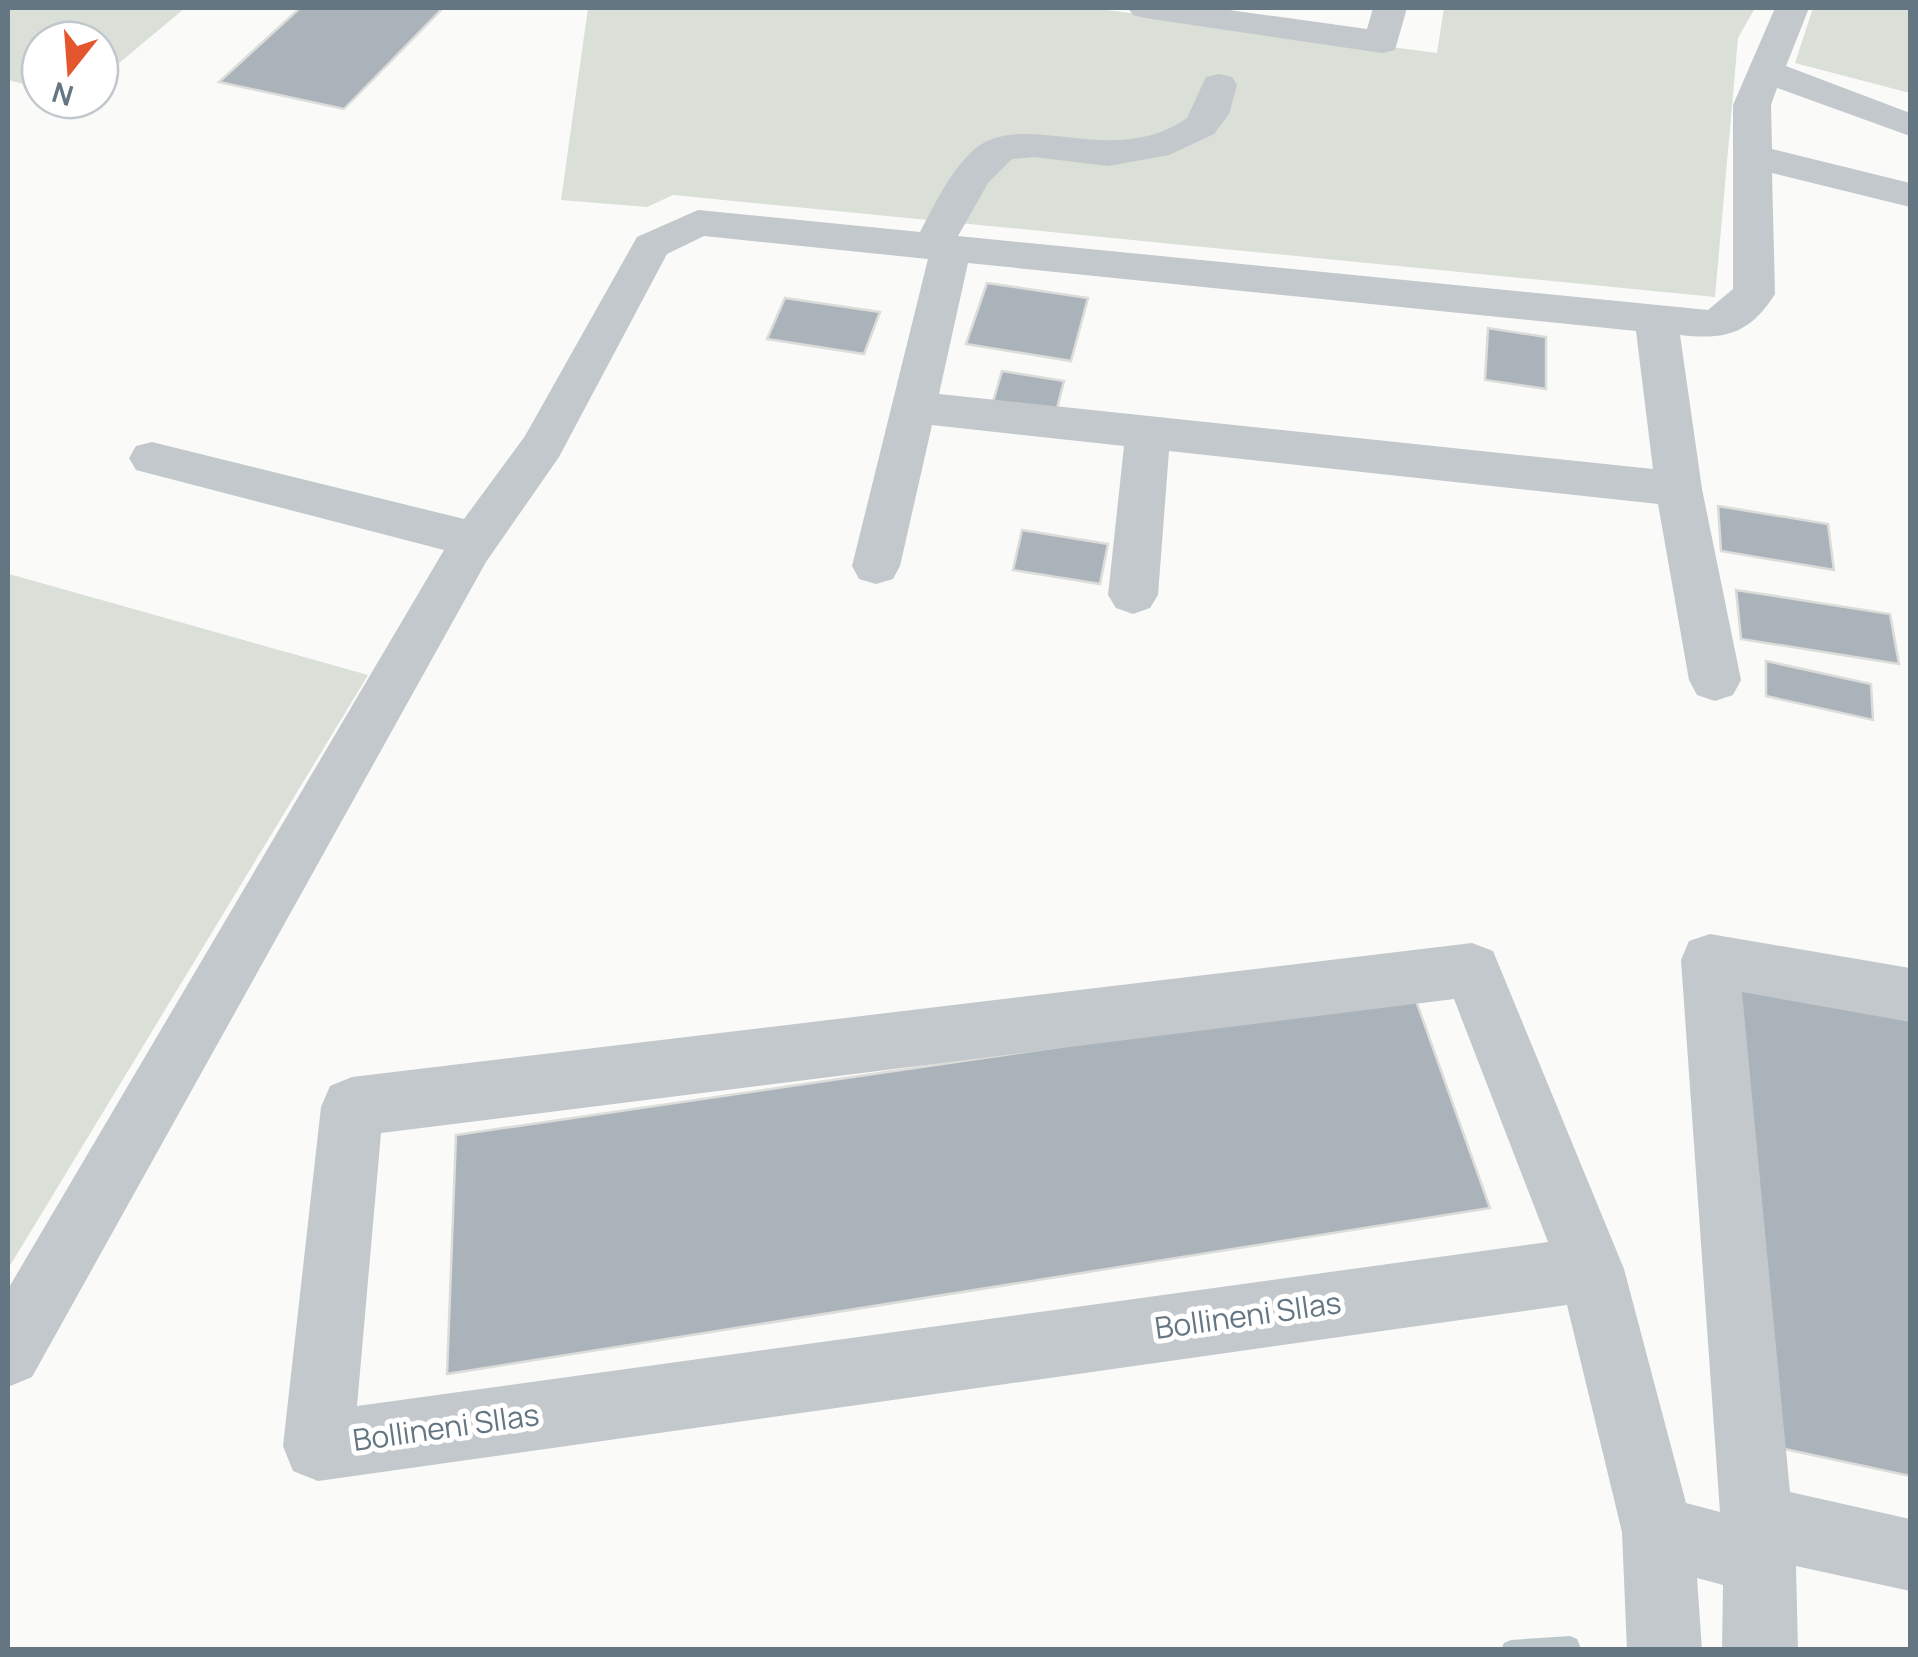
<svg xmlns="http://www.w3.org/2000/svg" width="1918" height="1657" font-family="Manrope,sans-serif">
	<rect width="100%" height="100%" fill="#fafaf8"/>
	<path fill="#dadfd7" d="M8 8H185L100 79V40H40V88L8 80Z
		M588 8H1091L1437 53 1444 8H1755L1738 38 1715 297 673 195 647 207 561 200Z
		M1813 8H1910V93L1795 63Z
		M9 574 368 675 8 1269V575Z"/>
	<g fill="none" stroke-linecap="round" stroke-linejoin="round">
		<path fill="#bbc7cb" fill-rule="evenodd" d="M1570 1636 1577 1639 1580 1646 1579 1650H1501L1504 1643 1511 1640Z"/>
	</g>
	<path fill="#aab3b9" stroke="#dcdcda" stroke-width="2.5" d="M300 8H443L344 109 219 82Z
		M987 283 1088 298 1071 361 966 344Z
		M785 298 880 312 864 354 767 339Z
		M1488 328 1546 337V389L1485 380Z
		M1002 371 1064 381 1056 412 993 402Z
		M1718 506 1828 524 1834 570 1721 551Z
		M1022 530 1108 544 1100 584 1013 570Z
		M1736 590 1890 614 1899 664 1741 639Z
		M1766 661 1871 684 1873 720 1766 696Z
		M1734 981 1910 1014V1476L1775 1447Z
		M1414 995 1490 1208 447 1374 456 1135Z"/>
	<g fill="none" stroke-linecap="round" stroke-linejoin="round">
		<path fill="#c3c8cc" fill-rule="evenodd" d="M1128 8H1215L1367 29 1373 8H1407L1395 50 1382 53 1145 18 1133 15Z
			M1775 8H1809L1786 66 1910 113V136L1777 88 1771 105 1772 149 1910 183V207L1772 173 1775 294C1749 335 1724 340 1680 335L1702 489 1741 680 1733 695 1715 701 1697 695 1689 680 1658 504 1169 451 1158 595 1150 608 1133 614 1116 608 1108 595 1124 446 932 425 900 566 893 579 876 584 859 579 852 566 928 259 704 236 667 254 559 457 486 562 32 1377 8 1387V1289L444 550 136 470 129 458 136 446 152 442 464 519 525 436 637 237 698 210 920 232C935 204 951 169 976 148 1025 109 1114 170 1187 118L1206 77 1219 74 1232 77 1237 85 1229 114 1214 134 1169 155 1108 166 1034 157 1012 159 988 183 958 236 1708 310 1733 289V105ZM968 263 1636 331 1653 469 939 394Z
			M1710 934 1910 968V1022L1742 992 1790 1492 1910 1519V1591L1796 1566 1798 1650H1722L1723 1585 1697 1578 1702 1650H1627L1622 1532 1567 1305 318 1481 293 1471 283 1446 321 1107 330 1086 352 1077 1472 943 1493 951 1624 1269 1686 1503 1720 1512 1681 960 1689 941ZM1454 999 1548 1242 357 1406 381 1133Z"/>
	</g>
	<g text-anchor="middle" stroke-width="10" stroke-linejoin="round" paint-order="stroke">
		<g font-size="30" fill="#657683" stroke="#fff">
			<text transform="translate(1248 1316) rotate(-8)" y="10">Bollineni SIlas</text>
			<text transform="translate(446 1428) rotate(-8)" y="10">Bollineni SIlas</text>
		</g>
	</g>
	<rect width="1918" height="1657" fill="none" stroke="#657683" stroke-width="20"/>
	<g transform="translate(70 70) rotate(197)"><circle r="48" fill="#ffffff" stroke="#c1c8cd" stroke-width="2.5"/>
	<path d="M0-8L18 38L0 25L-18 38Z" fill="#e4572e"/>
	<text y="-15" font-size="28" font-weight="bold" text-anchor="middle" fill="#657683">N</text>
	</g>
</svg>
